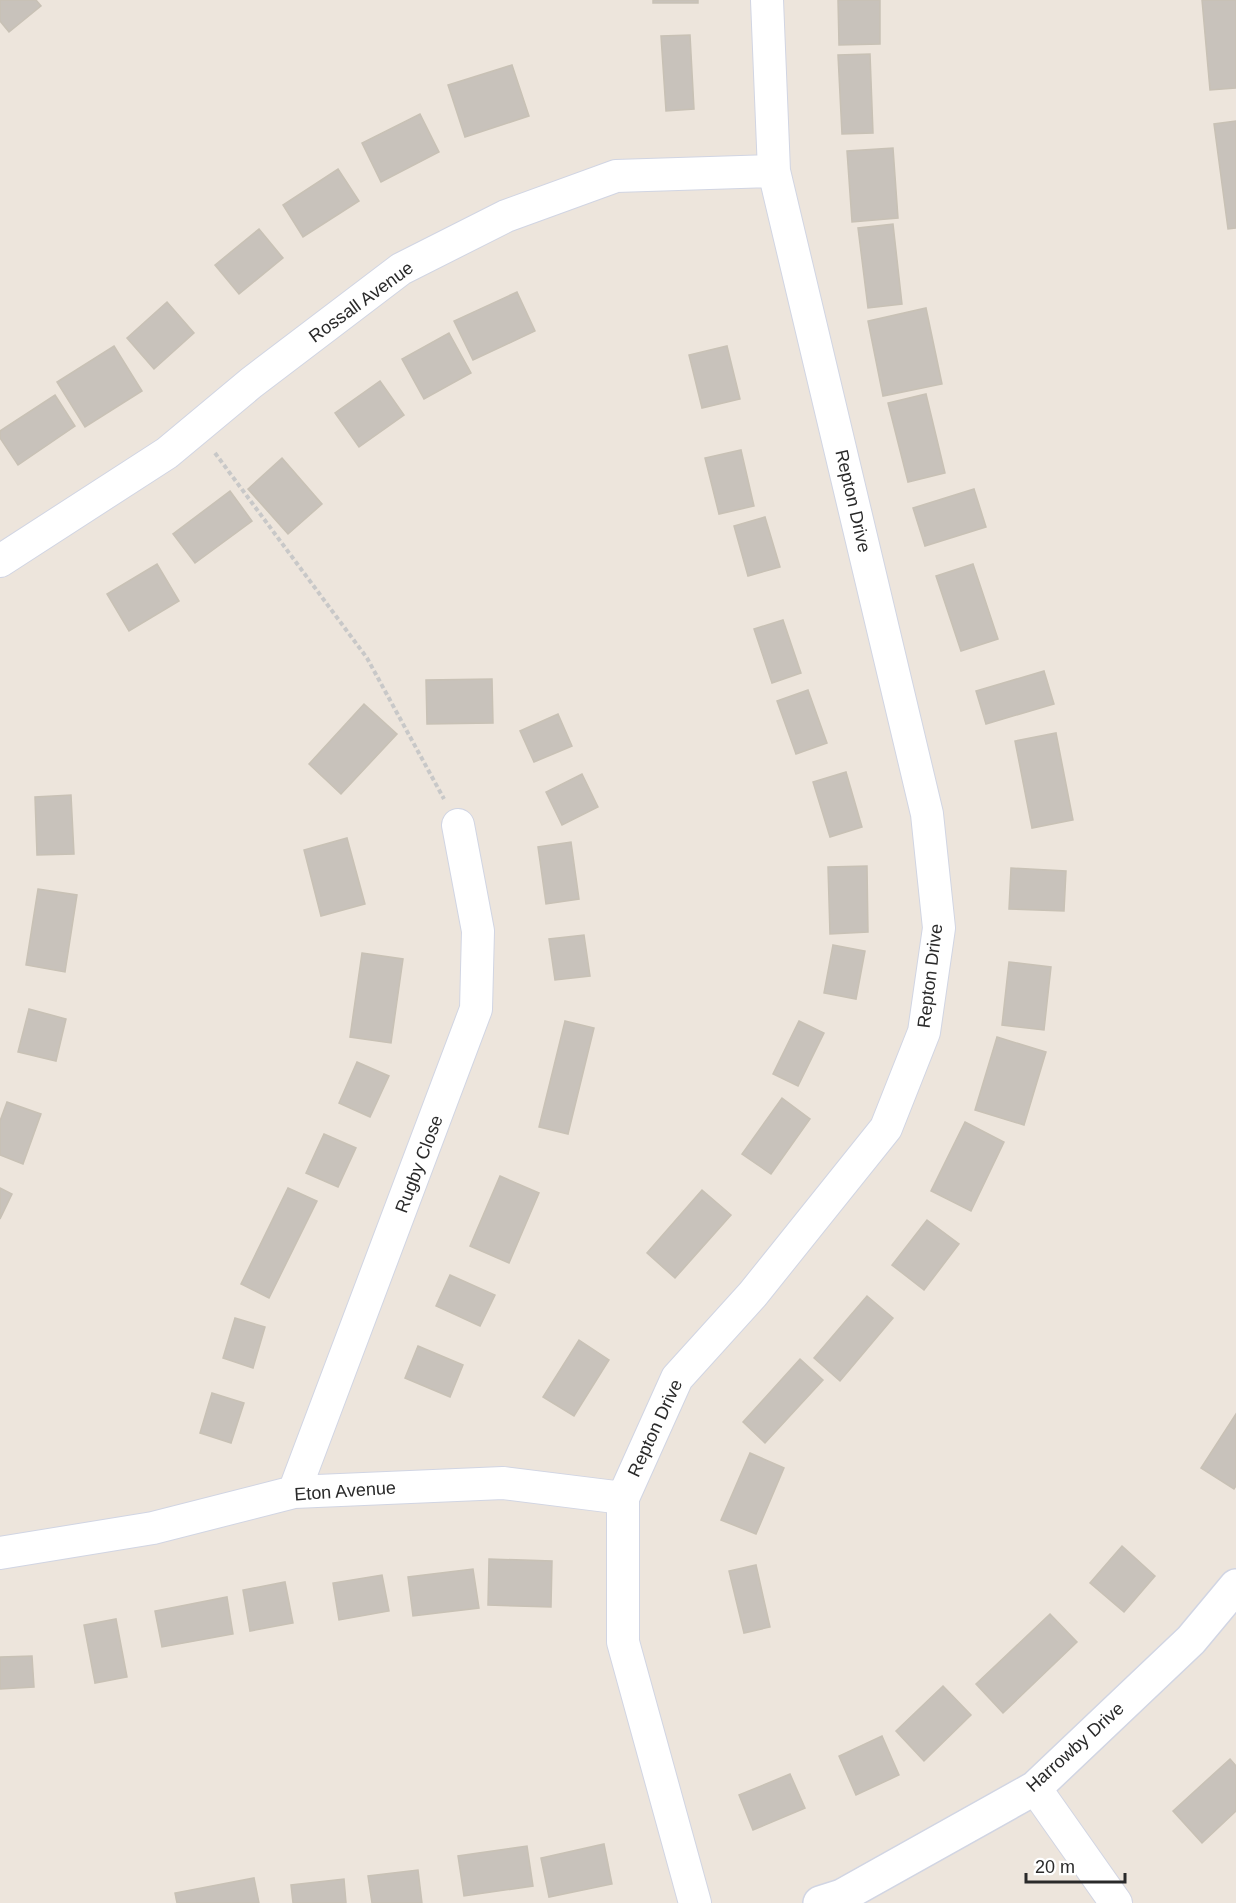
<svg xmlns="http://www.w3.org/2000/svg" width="1236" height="1903" font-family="Helvetica,sans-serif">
	<rect width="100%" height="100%" fill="#ede5dc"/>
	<path fill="#c8c2bb" stroke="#c8c1b5" stroke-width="1.5" d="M0 0H36L41 6 9 32 0 21Z
		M653 0H698V3H653Z
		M838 0H880V44L839 45Z
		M1202 0H1236V88L1210 90Z
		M690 35 694 109 666 111 661 36Z
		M870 54 873 133 842 134 838 55Z
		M512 65 529 116 465 137 448 85Z
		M420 114 439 152 381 182 362 143Z
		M1236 121V228L1228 229 1214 124Z
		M893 148 898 218 852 222 847 151Z
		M338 169 359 201 303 237 283 205Z
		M893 224 902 304 868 308 858 228Z
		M259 229 283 258 239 294 215 265Z
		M517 292 535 331 473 360 454 321Z
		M167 302 194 333 154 369 127 338Z
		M926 308 942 384 883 396 868 321Z
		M449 333 471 373 424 399 402 359Z
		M114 346 142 391 85 427 57 382Z
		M727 346 740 399 702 408 689 355Z
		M380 381 404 415 359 447 335 413Z
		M926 394 945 473 908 482 888 403Z
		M55 395 75 426 18 465 0 438V431Z
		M741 450 754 506 719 514 705 458Z
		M282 458 322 504 288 534 248 489Z
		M974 489 986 527 925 546 913 508Z
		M230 491 252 521 195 563 173 534Z
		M765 517 780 567 748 576 734 526Z
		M157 564 179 601 129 631 107 594Z
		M973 564 998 639 961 651 936 576Z
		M783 620 801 673 772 683 754 629Z
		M1044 671 1054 704 986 724 976 691Z
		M492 679 493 723 427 724 426 680Z
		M808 690 827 743 796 754 777 701Z
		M364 704 397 734 341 794 309 764Z
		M558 714 572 746 534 762 520 731Z
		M1056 733 1073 820 1032 828 1015 741Z
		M846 772 862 827 830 837 813 782Z
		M582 774 598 807 562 825 546 792Z
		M71 795 74 854 37 855 35 797Z
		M347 838 365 904 321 916 304 850Z
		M571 842 579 899 546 904 538 847Z
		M867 866 868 932 830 934 828 867Z
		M1011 868 1066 871 1064 911 1009 909Z
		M38 889 77 895 65 972 26 965Z
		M584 935 590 976 555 980 549 939Z
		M833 945 865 951 856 999 824 993Z
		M362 953 403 959 391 1043 350 1037Z
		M1009 962 1051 967 1044 1030 1002 1025Z
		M29 1009 66 1019 56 1061 18 1052Z
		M565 1021 594 1028 568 1134 539 1127Z
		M799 1021 824 1033 798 1086 773 1074Z
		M997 1037 1046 1052 1024 1125 975 1110Z
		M357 1062 389 1076 370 1117 339 1103Z
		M782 1098 810 1119 771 1174 742 1154Z
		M7 1102 41 1114 23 1164 0 1155V1121Z
		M965 1122 1004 1142 971 1211 931 1191Z
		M324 1134 356 1148 338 1187 306 1173Z
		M500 1176 539 1193 509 1263 470 1246Z
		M0 1188 12 1194 0 1219Z
		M288 1188 317 1201 269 1298 241 1284Z
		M702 1190 731 1215 675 1278 647 1253Z
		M927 1220 959 1244 924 1290 892 1265Z
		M450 1275 495 1295 480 1326 436 1306Z
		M867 1296 893 1318 840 1381 814 1358Z
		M235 1318 265 1327 253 1368 223 1358Z
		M579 1340 609 1360 574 1416 543 1397Z
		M418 1346 463 1365 450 1397 405 1378Z
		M800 1359 823 1380 765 1443 743 1422Z
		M212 1393 244 1403 231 1443 200 1433Z
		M1236 1414V1486L1234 1489 1201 1468Z
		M750 1453 784 1468 756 1534 721 1520Z
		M1122 1546 1155 1576 1124 1612 1090 1583Z
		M489 1559 552 1561 551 1607 488 1605Z
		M756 1565 770 1627 744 1633 729 1571Z
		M473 1569 479 1608 413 1616 408 1577Z
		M382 1575 389 1611 339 1620 333 1583Z
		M285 1582 293 1623 250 1631 243 1590Z
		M227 1597 233 1634 162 1647 155 1611Z
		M1050 1614 1077 1642 1003 1713 976 1684Z
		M116 1619 127 1677 95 1683 84 1625Z
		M32 1656 34 1687 0 1689V1657Z
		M943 1686 971 1715 924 1761 896 1731Z
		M882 1736 899 1775 856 1795 839 1756Z
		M1230 1759 1236 1766V1811L1202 1843 1173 1811Z
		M790 1774 805 1808 753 1830 739 1795Z
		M604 1844 612 1884 549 1897 541 1858Z
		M527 1846 533 1886 464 1896 458 1856Z
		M418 1870 422 1903H372L368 1876Z
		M254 1878 259 1903H177L175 1893Z
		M344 1879 346 1903H293L291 1885Z"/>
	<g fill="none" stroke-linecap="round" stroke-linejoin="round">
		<defs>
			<path id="minor" d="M0 561 167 453 251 383 401 269 506 216 616 176 774 171
				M294 1492 476 1009 478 931 458 825
				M0 1553 153 1528 294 1492 503 1483 623 1498
				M1035 1788 1116 1903
				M695 1903 623 1642V1498L677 1378 753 1294 886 1128 924 1032 939 928 927 814 774 171 767 0"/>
			<path id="tertiary" d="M820 1903 842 1896 1035 1788 1191 1640 1236 1586"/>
		</defs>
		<use href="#minor" stroke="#d1d5e3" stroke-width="34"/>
		<use href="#tertiary" stroke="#d1d5e3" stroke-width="36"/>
		<path stroke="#c8c8c8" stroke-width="4" stroke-dasharray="4.5 3" stroke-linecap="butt" d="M215 453 367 658 444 799"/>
		<use href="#minor" stroke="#fff" stroke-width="32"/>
		<use href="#tertiary" stroke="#fff" stroke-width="33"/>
	</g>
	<g text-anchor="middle" stroke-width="5" stroke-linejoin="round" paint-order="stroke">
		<g font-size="18" fill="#2a2a2a" stroke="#fff">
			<text transform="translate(361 302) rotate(-36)" y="6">Rossall Avenue</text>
			<text transform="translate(853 501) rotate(77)" y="6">Repton Drive</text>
			<text transform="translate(930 976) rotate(-83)" y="6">Repton Drive</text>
			<text transform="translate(419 1164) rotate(-69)" y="6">Rugby Close</text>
			<text transform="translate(655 1428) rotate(-65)" y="6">Repton Drive</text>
			<text transform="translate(345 1491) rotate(-4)" y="6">Eton Avenue</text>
			<text transform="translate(1075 1747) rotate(-42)" y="6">Harrowby Drive</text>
		</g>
	</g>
	<path d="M1026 1873v9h99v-9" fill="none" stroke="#2a2a2a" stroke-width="3"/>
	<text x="1035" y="1873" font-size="18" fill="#2a2a2a" stroke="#ffffff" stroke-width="4.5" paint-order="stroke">20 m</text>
</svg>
